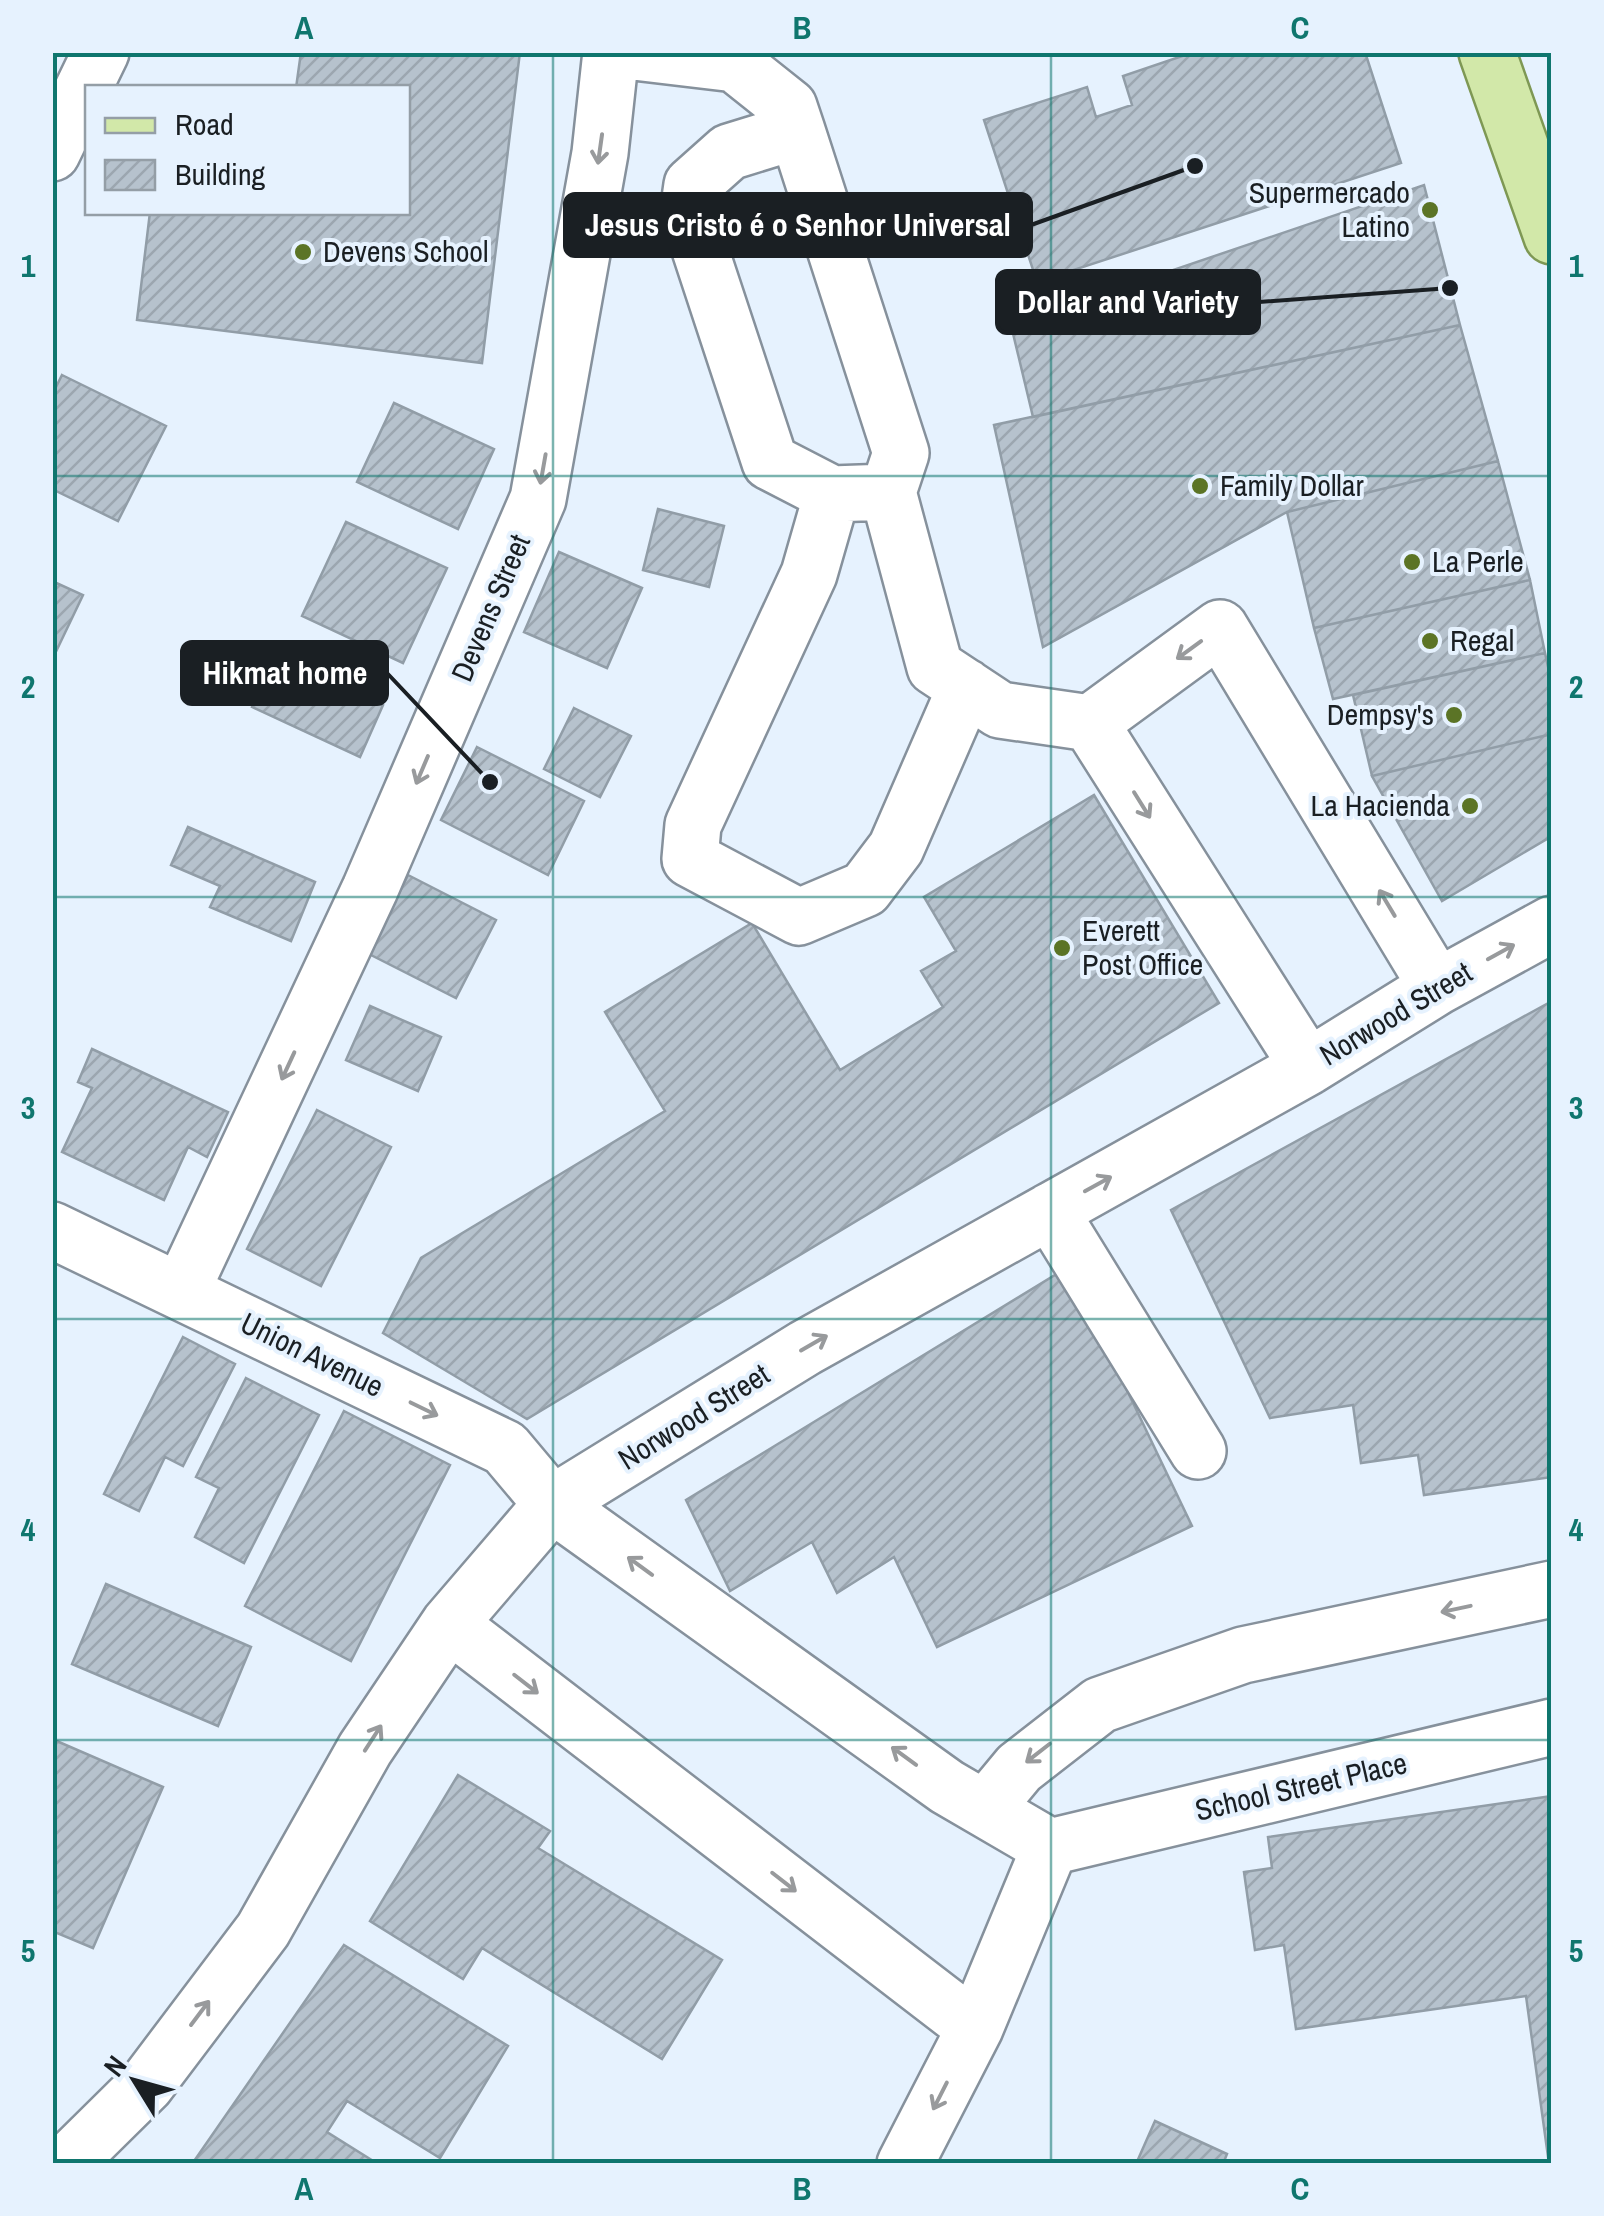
<svg xmlns="http://www.w3.org/2000/svg" width="1604" height="2216" font-family="'Archivo Narrow',sans-serif">
	<defs>
		<pattern id="building-hatch" width="6" height="6" patternUnits="userSpaceOnUse" patternTransform="scale(2.5)"><rect width="6" height="6" fill="#b6c2cd"/><path d="M-1 1l2-2M0 6l6-6M5 7l2-2" fill="none" stroke="#9ca6b0"/></pattern>
	</defs>
	<rect width="100%" height="100%" fill="#e6f2fe"/>
	<path fill="url(#building-hatch)" stroke="#919da7" stroke-width="2.5" d="M301 52H520L482 363 137 320 150 212H408V88H296Z
		M1194 52H1365L1401 163 1037 282 984 120 1087 87 1096 117 1132 105 1123 76Z
		M1424 185 1460 325 1033 417 1011 325Z
		M1460 325 1498 461 1287 512 1043 647 994 425Z
		M62 375 166 426 118 521 52 489V395Z
		M394 403 494 449 458 529 357 482Z
		M1498 461 1530 580 1314 628 1287 512Z
		M658 509 724 526 709 587 643 570Z
		M346 522 447 568 403 663 302 616Z
		M559 552 642 588 607 668 524 632Z
		M1530 580 1545 653 1333 699 1314 628Z
		M52 581 83 595 52 660Z
		M1545 653 1552 685V734L1372 776 1353 695Z
		M275 655 383 705 360 757 252 707Z
		M574 708 631 736 600 797 544 769Z
		M1552 734V836L1442 901 1372 776Z
		M477 747 584 801 548 875 441 820Z
		M1094 795 1219 1003 527 1419 383 1333 421 1258 665 1111 605 1012 752 923 840 1070 943 1007 921 971 956 951 924 897Z
		M188 827 315 882 291 941 210 907 220 886 171 865Z
		M408 875 496 920 456 998 369 954Z
		M1552 1001V1477L1424 1495 1418 1455 1361 1463 1353 1405 1270 1418 1171 1210Z
		M370 1006 441 1037 418 1091 346 1060Z
		M92 1049 228 1112 207 1157 188 1147 164 1200 62 1152 92 1088 78 1082Z
		M317 1110 391 1147 321 1286 247 1249Z
		M1068 1267 1192 1526 937 1647 894 1557 837 1593 812 1542 730 1591 686 1500Z
		M183 1337 235 1364 183 1466 165 1457 139 1511 104 1494Z
		M246 1378 319 1415 244 1563 195 1537 219 1488 196 1477Z
		M344 1411 450 1465 351 1661 245 1606Z
		M106 1584 251 1647 218 1726 72 1664Z
		M52 1739 163 1787 93 1948 52 1931Z
		M458 1775 550 1831 538 1848 722 1960 662 2059 482 1948 463 1979 370 1921Z
		M1552 1796V2164H1549L1526 1996 1296 2029 1284 1945 1255 1950 1244 1872 1272 1868 1268 1837Z
		M344 1945 508 2046 440 2158 347 2101 327 2132 378 2164H192Z
		M1155 2121 1227 2154 1223 2164H1136Z"/>
	<g fill="none" stroke-linecap="round" stroke-linejoin="round">
		<defs>
			<path id="minor" d="M634 52 735 64 789 107 797 131 901 453 888 492 832 494 770 462 688 213 692 185 729 152 797 131
				M52 153 101 52
				M888 492 935 667 1000 710 1090 723 1220 628 1437 987
				M832 494 809 574 693 825 690 859 799 917 865 889 896 848 966 687
				M1090 723 1308 1067
				M1050 1211 1198 1451
				M52 1230 505 1448 552 1504 947 1787 1050 1847
				M181 1292 370 889 538 499 600 153 611 52
				M449 1624 975 2028
				M985 1809 1019 1768 1100 1705 1243 1655 1552 1589
				M1050 1847 1552 1727
				M66 2164 146 2085 263 1930 365 1749 449 1624 552 1504 805 1348 1308 1067 1437 987 1552 924
				M905 2164 975 2028 1050 1847"/>
			<path id="major" d="M1487 52 1552 236"/>
		</defs>
		<use href="#minor" stroke="#86919c" stroke-width="60"/>
		<use href="#major" stroke="#7e9854" stroke-width="60"/>
		<use href="#minor" stroke="#fff" stroke-width="55"/>
		<use href="#major" stroke="#d2e8a9" stroke-width="55"/>
	</g>
	<defs><path id="oneway-shaft" d="M-6 0H5M1.5-3L5.5 0L1.5 3" fill="none" stroke-width="1.6" stroke-linecap="round" stroke-linejoin="round" transform="scale(2.5)"/></defs>
	<g stroke="#989a9c">
		<use href="#oneway-shaft" transform="translate(600 149) rotate(98)"/>
		<use href="#oneway-shaft" transform="translate(543 469) rotate(100)"/>
		<use href="#oneway-shaft" transform="translate(1189 650) rotate(144)"/>
		<use href="#oneway-shaft" transform="translate(422 770) rotate(113)"/>
		<use href="#oneway-shaft" transform="translate(1142 805) rotate(58)"/>
		<use href="#oneway-shaft" transform="translate(1387 903) rotate(-121)"/>
		<use href="#oneway-shaft" transform="translate(1501 952) rotate(-29)"/>
		<use href="#oneway-shaft" transform="translate(288 1066) rotate(115)"/>
		<use href="#oneway-shaft" transform="translate(1098 1184) rotate(-29)"/>
		<use href="#oneway-shaft" transform="translate(814 1343) rotate(-30)"/>
		<use href="#oneway-shaft" transform="translate(424 1409) rotate(26)"/>
		<use href="#oneway-shaft" transform="translate(640 1566) rotate(-144)"/>
		<use href="#oneway-shaft" transform="translate(1456 1609) rotate(168)"/>
		<use href="#oneway-shaft" transform="translate(526 1684) rotate(38)"/>
		<use href="#oneway-shaft" transform="translate(373 1738) rotate(-57)"/>
		<use href="#oneway-shaft" transform="translate(1038 1753) rotate(142)"/>
		<use href="#oneway-shaft" transform="translate(904 1756) rotate(-144)"/>
		<use href="#oneway-shaft" transform="translate(784 1882) rotate(38)"/>
		<use href="#oneway-shaft" transform="translate(200 2013) rotate(-53)"/>
		<use href="#oneway-shaft" transform="translate(940 2096) rotate(117)"/>
	</g>
	<path fill="none" stroke="#0f766e" stroke-width="2.5" stroke-opacity="0.55" d="M553 52V2164M1051 52V2164M52 476H1552M52 897H1552M52 1319H1552M52 1740H1552"/>
	<g fill="#5b7426" stroke="#e6f2fe" stroke-width="4">
		<circle cx="1430" cy="210" r="10"/>
		<circle cx="303" cy="252" r="10"/>
		<circle cx="1200" cy="486" r="10"/>
		<circle cx="1412" cy="562" r="10"/>
		<circle cx="1430" cy="641" r="10"/>
		<circle cx="1454" cy="715" r="10"/>
		<circle cx="1470" cy="806" r="10"/>
		<circle cx="1062" cy="948" r="10"/>
	</g>
	<g text-anchor="middle" stroke-width="8" stroke-linejoin="round" paint-order="stroke">
		<g font-size="30" fill="#1a1f23" stroke="#e6f2fe" text-anchor="start">
			<text x="1410" y="203" text-anchor="end">Supermercado<tspan x="1410" dy="34">Latino</tspan></text>
			<text x="323" y="262">Devens School</text>
			<text x="1220" y="496">Family Dollar</text>
			<text x="1432" y="572">La Perle</text>
			<text x="1450" y="651">Regal</text>
			<text x="1434" y="725" text-anchor="end">Dempsy's</text>
			<text x="1450" y="816" text-anchor="end">La Hacienda</text>
			<text x="1082" y="941">Everett<tspan x="1082" dy="34">Post Office</tspan></text>
		</g>
		<g font-size="30" fill="#1a1f23" stroke="#e6f2fe">
			<text transform="translate(491 608) rotate(-67)" y="10">Devens Street</text>
			<text transform="translate(1396 1014) rotate(-31)" y="10">Norwood Street</text>
			<text transform="translate(312 1355) rotate(26)" y="10">Union Avenue</text>
			<text transform="translate(694 1417) rotate(-32)" y="10">Norwood Street</text>
			<text transform="translate(1301 1787) rotate(-13)" y="10">School Street Place</text>
		</g>
	</g>
	<path fill="none" stroke="#1a1f23" stroke-width="4" d="M1195 166L1031 225M1450 288L1259 302M490 782L387 673"/>
	<g fill="#1a1f23" stroke="#e6f2fe" stroke-width="4">
		<circle cx="1195" cy="166" r="10"/>
		<circle cx="1450" cy="288" r="10"/>
		<circle cx="490" cy="782" r="10"/>
	</g>
	<g fill="#1a1f23" stroke="#1a1f23" stroke-width="4">
		<rect x="565" y="194" width="466" height="62" rx="10"/>
		<rect x="997" y="271" width="262" height="62" rx="10"/>
		<rect x="182" y="642" width="205" height="62" rx="10"/>
	</g>
	<g font-size="32" text-anchor="middle" font-weight="bold" fill="#fff">
		<text x="798" y="236">Jesus Cristo é o Senhor Universal</text>
		<text x="1128" y="313">Dollar and Variety</text>
		<text x="285" y="684">Hikmat home</text>
	</g>
	<rect width="1604" height="2216" fill="none" stroke="#e6f2fe" stroke-width="110"/>
	<rect x="85" y="85" width="325" height="130" fill="#e6f2fe" stroke="#949ea6" stroke-width="2.5"/>
	<rect x="105" y="118" width="50" height="15" fill="#d2e8a9" stroke="#949ea6" stroke-width="2.5"/>
	<text x="175" y="135" font-size="30" fill="#1a1f23">Road</text>
	<rect x="105" y="160" width="50" height="30" fill="url(#building-hatch)" stroke="#949ea6" stroke-width="2.5"/>
	<text x="175" y="185" font-size="30" fill="#1a1f23">Building</text>
	<g transform="translate(135 2081) rotate(307)" stroke="#e6f2fe" stroke-width="8" paint-order="stroke">
	<path d="M0-8L18 38L0 25L-18 38Z" fill="#1a1f23"/>
	<text y="-15" font-size="28" font-weight="bold" text-anchor="middle" fill="#1a1f23">N</text>
	</g>
	<rect x="55" y="55" width="1494" height="2106" fill="none" stroke="#0f766e" stroke-width="4"/>
	<g font-size="32" text-anchor="middle" font-weight="bold" fill="#0f766e">
		<text x="304" y="39">A</text>
		<text x="802" y="39">B</text>
		<text x="1300" y="39">C</text>
		<text x="28" y="277">1</text>
		<text x="1576" y="277">1</text>
		<text x="28" y="698">2</text>
		<text x="1576" y="698">2</text>
		<text x="28" y="1119">3</text>
		<text x="1576" y="1119">3</text>
		<text x="28" y="1541">4</text>
		<text x="1576" y="1541">4</text>
		<text x="28" y="1962">5</text>
		<text x="1576" y="1962">5</text>
		<text x="304" y="2200">A</text>
		<text x="802" y="2200">B</text>
		<text x="1300" y="2200">C</text>
	</g>
</svg>
